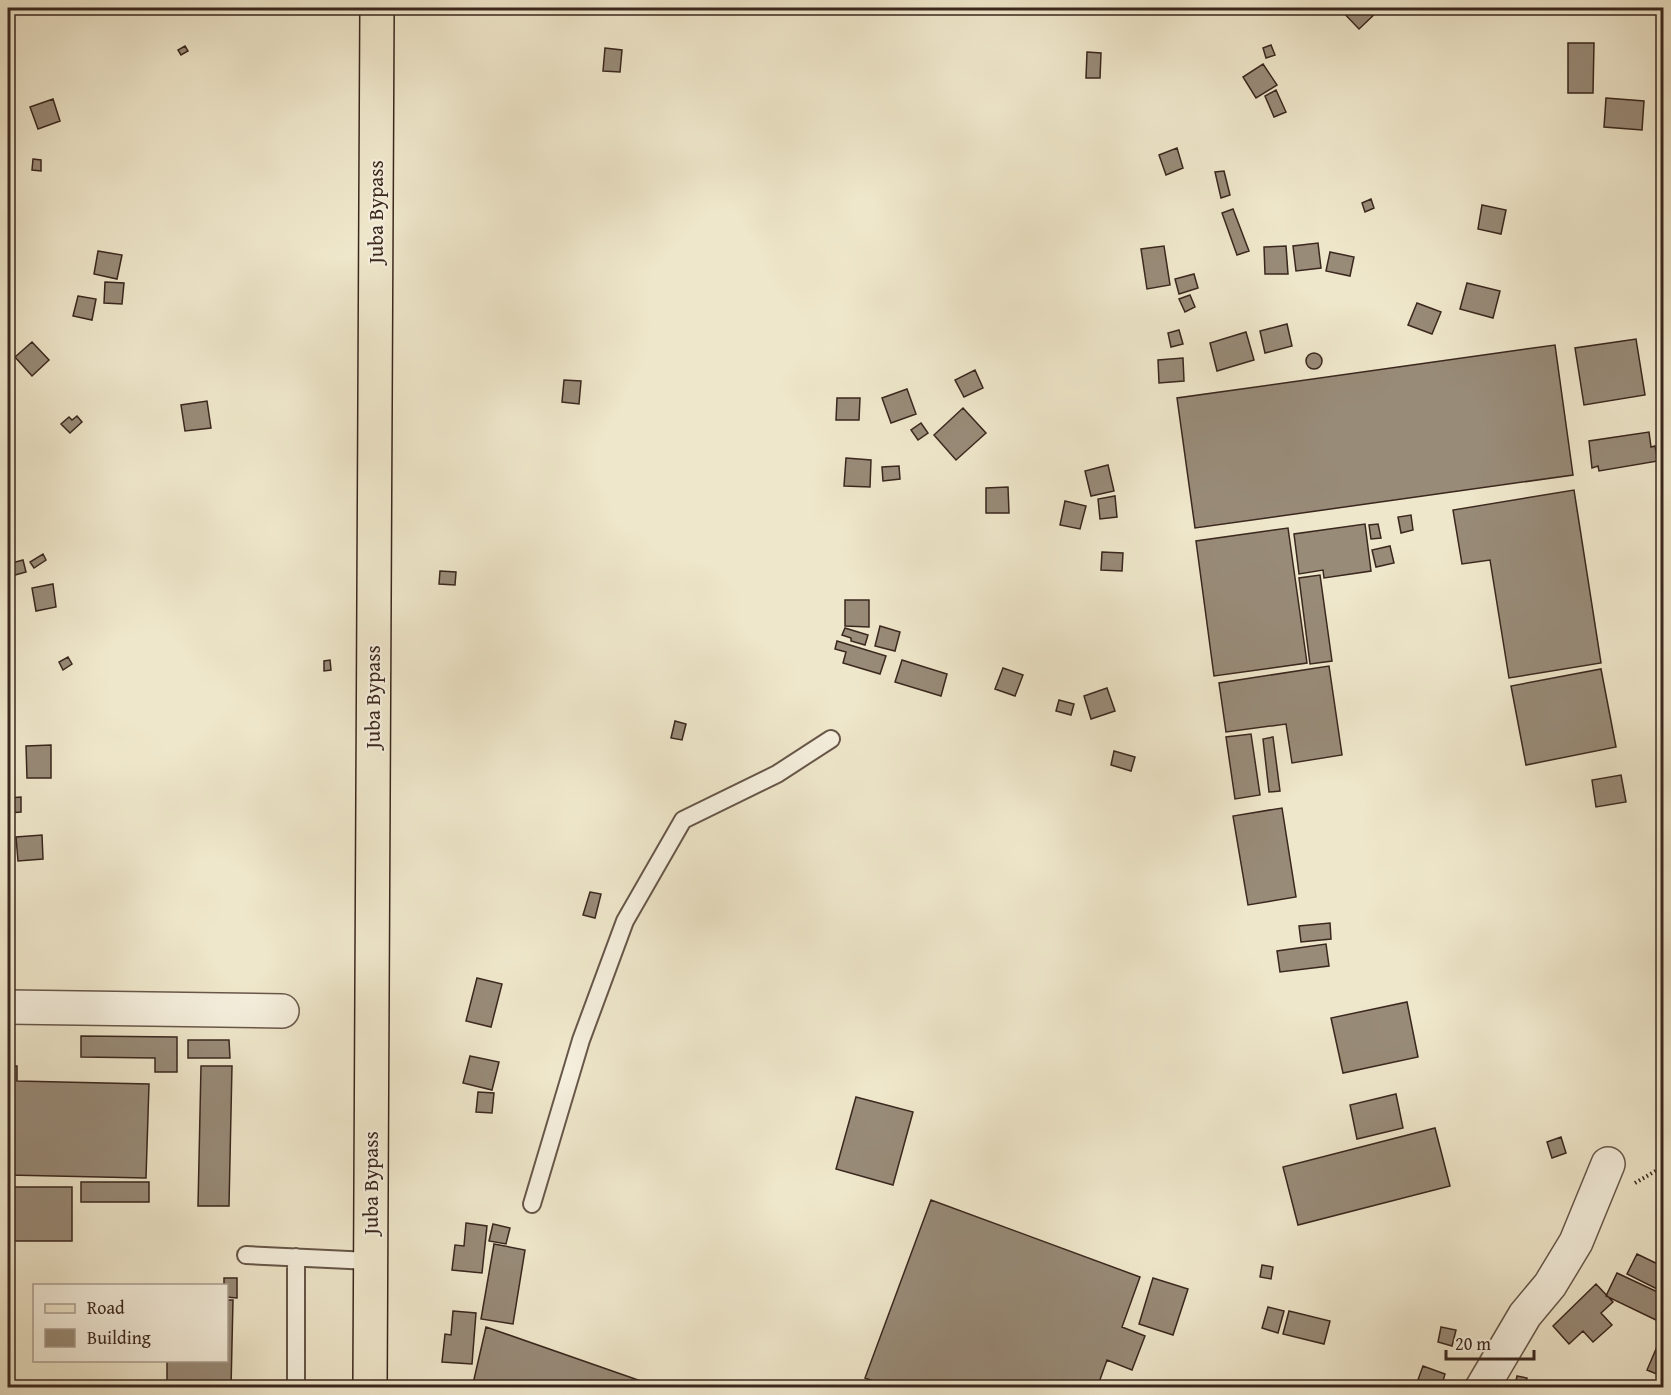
<svg xmlns="http://www.w3.org/2000/svg" width="1671" height="1395" font-family="'Gentium Book Plus',serif">
	<rect width="100%" height="100%" fill="#efe7cb"/>
	<filter id="stains"><feTurbulence type="fractalNoise" baseFrequency=".00333" numOctaves="4"/><feColorMatrix values="0 0 0 0 .2 0 0 0 0 .09 0 0 0 0 .02 0 0 0 .5 -.17"/></filter>
	<radialGradient id="worn" r=".72"><stop offset=".6" stop-color="#630" stop-opacity="0"/><stop offset="1" stop-color="#630" stop-opacity=".3"/></radialGradient>
	<path fill="#988b78" stroke="#3a271e" stroke-width="1.5" d="M1339 8H1377L1379 10 1359 29Z
		M1604 8H1620L1619 13 1603 12Z
		M1568 43H1594L1593 93H1568Z
		M1271 45 1275 55 1266 58 1263 48Z
		M185 46 188 51 181 55 178 50Z
		M605 48 622 50 620 72 603 71Z
		M1087 52 1101 53 1100 78H1086Z
		M1263 64 1277 85 1256 98 1243 77Z
		M1276 90 1286 112 1274 117 1265 96Z
		M1606 98 1644 101 1642 130 1604 127Z
		M53 99 60 121 38 129 30 107Z
		M1177 148 1183 168 1166 175 1159 155Z
		M33 159 41 160V171L32 170Z
		M1224 171 1230 195 1221 198 1215 172Z
		M1371 199 1374 208 1365 212 1362 203Z
		M1482 205 1506 210 1501 234 1478 229Z
		M1233 209 1249 251 1237 255 1222 213Z
		M1318 243 1321 268 1296 271 1293 246Z
		M1164 246 1170 285 1147 289 1141 249Z
		M1286 246 1288 274H1265L1264 247Z
		M98 251 122 255 117 279 94 274Z
		M1330 252 1354 257 1350 276 1326 271Z
		M1194 274 1198 288 1179 294 1175 279Z
		M105 282 124 283 122 304 104 303Z
		M1467 283 1500 291 1493 318 1460 309Z
		M1190 295 1195 307 1185 312 1179 299Z
		M78 296 96 299 92 320 73 316Z
		M1417 303 1441 312 1432 334 1408 325Z
		M1664 319V337L1657 335Z
		M1287 324 1292 346 1265 353 1260 331Z
		M1179 330 1183 344 1171 347 1168 333Z
		M1246 332 1254 360 1217 371 1210 343Z
		M1636 339 1645 395 1584 405 1575 348Z
		M32 342 49 360 32 376 15 357Z
		M1555 345 1573 475 1195 528 1177 398Z
		M1306 361a8 8 0 1 1 16 0a8 8 0 1 1-16 0Z
		M1183 358 1184 381 1159 383 1158 360Z
		M975 370 983 388 964 397 955 380Z
		M1663 376H1664V393L1659 392Z
		M564 380 581 381 579 404 562 402Z
		M907 389 916 414 891 423 882 398Z
		M837 398H860L859 420H836Z
		M207 401 211 428 185 431 181 405Z
		M963 408 986 433 956 460 934 435Z
		M77 416 82 422 70 433 61 424 69 417 72 420Z
		M921 423 928 433 918 440 911 430Z
		M1649 432 1651 447 1655 446 1658 461 1599 471 1598 466 1592 468 1589 441Z
		M846 458 871 460 870 487 844 486Z
		M1108 465 1114 491 1091 496 1085 471Z
		M899 466 900 479 883 481 882 467Z
		M1008 487 1009 513H986V488Z
		M1574 490 1601 663 1509 678 1490 560 1462 564 1453 510Z
		M1115 496 1117 517 1100 519 1098 499Z
		M1065 501 1086 506 1080 529 1060 525Z
		M1411 515 1413 530 1401 533 1398 517Z
		M1365 524 1371 571 1324 578 1323 570 1299 574 1294 534Z
		M1378 524 1381 538 1371 539 1369 525Z
		M1288 528 1307 663 1214 676 1196 541Z
		M1390 546 1394 563 1376 567 1372 550Z
		M1102 552 1123 553 1122 571 1101 570Z
		M43 554 46 560 34 568 30 562Z
		M23 560 26 572 8 577V564Z
		M440 571 456 572 455 585 439 584Z
		M1320 575 1332 661 1310 664 1299 578Z
		M53 584 56 607 36 611 32 588Z
		M845 600H869V627L845 626Z
		M880 626 900 632 895 651 875 646Z
		M845 628 868 635 865 645 851 641V638L842 635Z
		M837 641 886 656 880 674 843 663 846 652 835 649Z
		M68 657 72 664 63 670 59 662Z
		M330 660 331 670 324 671V661Z
		M902 660 947 674 941 696 895 682Z
		M1329 666 1342 755 1292 763 1286 724 1226 732 1219 683Z
		M1003 668 1023 675 1015 696 995 689Z
		M1601 669 1616 747 1526 765 1511 686Z
		M1107 688 1115 711 1091 719 1084 696Z
		M1059 700 1074 704 1071 715 1056 711Z
		M675 721 686 724 682 740 671 738Z
		M1251 734 1260 795 1235 799 1226 737Z
		M1273 737 1280 791 1269 792 1263 739Z
		M51 745V778H27L26 746Z
		M1114 751 1135 757 1131 771 1111 765Z
		M1621 775 1626 802 1596 807 1592 780Z
		M21 797V812L8 813V798Z
		M1282 808 1296 897 1248 905 1233 816Z
		M42 835 43 859 18 861 16 837Z
		M590 892 601 894 595 918 583 915Z
		M1330 923 1331 939 1301 942 1299 926Z
		M1326 944 1329 966 1280 972 1277 951Z
		M477 978 502 984 491 1027 466 1021Z
		M1407 1002 1418 1057 1343 1073 1331 1018Z
		M81 1036 177 1037V1072H155V1058L81 1057Z
		M188 1040H229L230 1058H188Z
		M470 1056 499 1062 492 1090 463 1083Z
		M8 1066H17V1081L149 1084 146 1178 8 1175Z
		M201 1066H232L229 1206H198Z
		M478 1092 494 1093 492 1113 476 1112Z
		M1396 1094 1403 1128 1357 1139 1350 1105Z
		M856 1097 913 1112 893 1185 836 1169Z
		M1435 1128 1450 1186 1298 1225 1283 1167Z
		M1561 1137 1566 1153 1552 1158 1547 1142Z
		M81 1182H149V1202H81Z
		M8 1187H72V1241H8Z
		M931 1200 1140 1277 1122 1327 1145 1336 1132 1370 1107 1360 1097 1388H892L865 1378Z
		M466 1223 487 1226 482 1273 452 1270 455 1245 464 1246Z
		M493 1224 510 1228 506 1244 489 1241Z
		M494 1244 525 1250 513 1324 481 1319Z
		M1637 1254 1664 1267 1663 1292 1627 1274Z
		M1262 1265 1273 1267 1271 1279 1260 1277Z
		M1617 1273 1664 1295V1310L1658 1321 1606 1296Z
		M224 1278H237V1298L226 1297V1286H224Z
		M1153 1278 1188 1289 1173 1335 1139 1324Z
		M1596 1284 1613 1302 1601 1313 1612 1325 1593 1342 1583 1331 1569 1344 1553 1326Z
		M226 1300H233L231 1388H167V1360H226Z
		M1268 1307 1284 1311 1278 1333 1262 1328Z
		M453 1311 476 1313 472 1364 442 1362 445 1334 451 1335Z
		M1289 1311 1330 1321 1324 1344 1283 1334Z
		M486 1327 661 1388H472Z
		M1441 1327 1456 1330 1452 1346 1438 1342Z
		M1662 1335 1664 1336V1377L1647 1370Z
		M1423 1366 1445 1374 1441 1388H1415Z
		M1517 1376 1527 1378 1525 1388 1515 1386Z"/>
	<g fill="none" stroke-linecap="round" stroke-linejoin="round">
		<defs>
			<path id="service" d="M532 1204 581 1040 625 921 683 820 777 774 831 739
				M246 1255 370 1261
				M296 1388V1257"/>
			<path id="minor" d="M8 1007 282 1011
				M1482 1388 1525 1315 1550 1285 1576 1242 1608 1164"/>
			<path id="primary" d="M370 1388 377 8"/>
		</defs>
		<use href="#service" stroke="#675749" stroke-width="20"/>
		<use href="#minor" stroke="#675749" stroke-width="36"/>
		<use href="#primary" stroke="#3a271e" stroke-width="36"/>
		<path stroke="#3a271e" stroke-width="4" stroke-dasharray="1.5 3" stroke-linecap="butt" d="M1635 1183 1664 1166"/>
		<use href="#service" stroke="#f5efdd" stroke-width="16"/>
		<use href="#minor" stroke="#f5efdd" stroke-width="33"/>
		<use href="#primary" stroke="#efe7cb" stroke-width="33"/>
	</g>
	<g text-anchor="middle" stroke-width="4.5" stroke-linejoin="round" paint-order="stroke">
		<g font-size="21" fill="#3a271e" stroke="#f5efdd">
			<text transform="translate(376 212) rotate(-90)" y="7">Juba Bypass</text>
			<text transform="translate(373 697) rotate(-90)" y="7">Juba Bypass</text>
			<text transform="translate(371 1183) rotate(-90)" y="7">Juba Bypass</text>
		</g>
	</g>
	<rect width="1671" height="1395" fill="none" stroke="#efe7cb" stroke-width="30"/>
	<rect x="9" y="9" width="1653" height="1377" fill="none" stroke="#3a271e" stroke-width="3"/>
	<rect x="15" y="15" width="1641" height="1365" fill="none" stroke="#3a271e" stroke-width="1.5"/>
	<rect x="33" y="1284" width="195" height="78" fill="#f5efdd" stroke="#aa9f91" stroke-width="1.5"/>
	<rect x="45" y="1304" width="30" height="9" fill="#efe7cb" stroke="#aa9f91" stroke-width="1.5"/>
	<text x="87" y="1314" font-size="18" fill="#3a271e">Road</text>
	<rect x="45" y="1329" width="30" height="18" fill="#988b78" stroke="#aa9f91" stroke-width="1.5"/>
	<text x="87" y="1344" font-size="18" fill="#3a271e">Building</text>
	<path d="M1446 1350v9h88v-9" fill="none" stroke="#3a271e" stroke-width="3"/>
	<text x="1455" y="1350" font-size="18" fill="#3a271e" stroke="#f5efdd" stroke-width="4.5" paint-order="stroke">20 m</text>
	<rect width="100%" height="100%" filter="url(#stains)"/>
	<rect width="100%" height="100%" fill="url(#worn)"/>
</svg>
